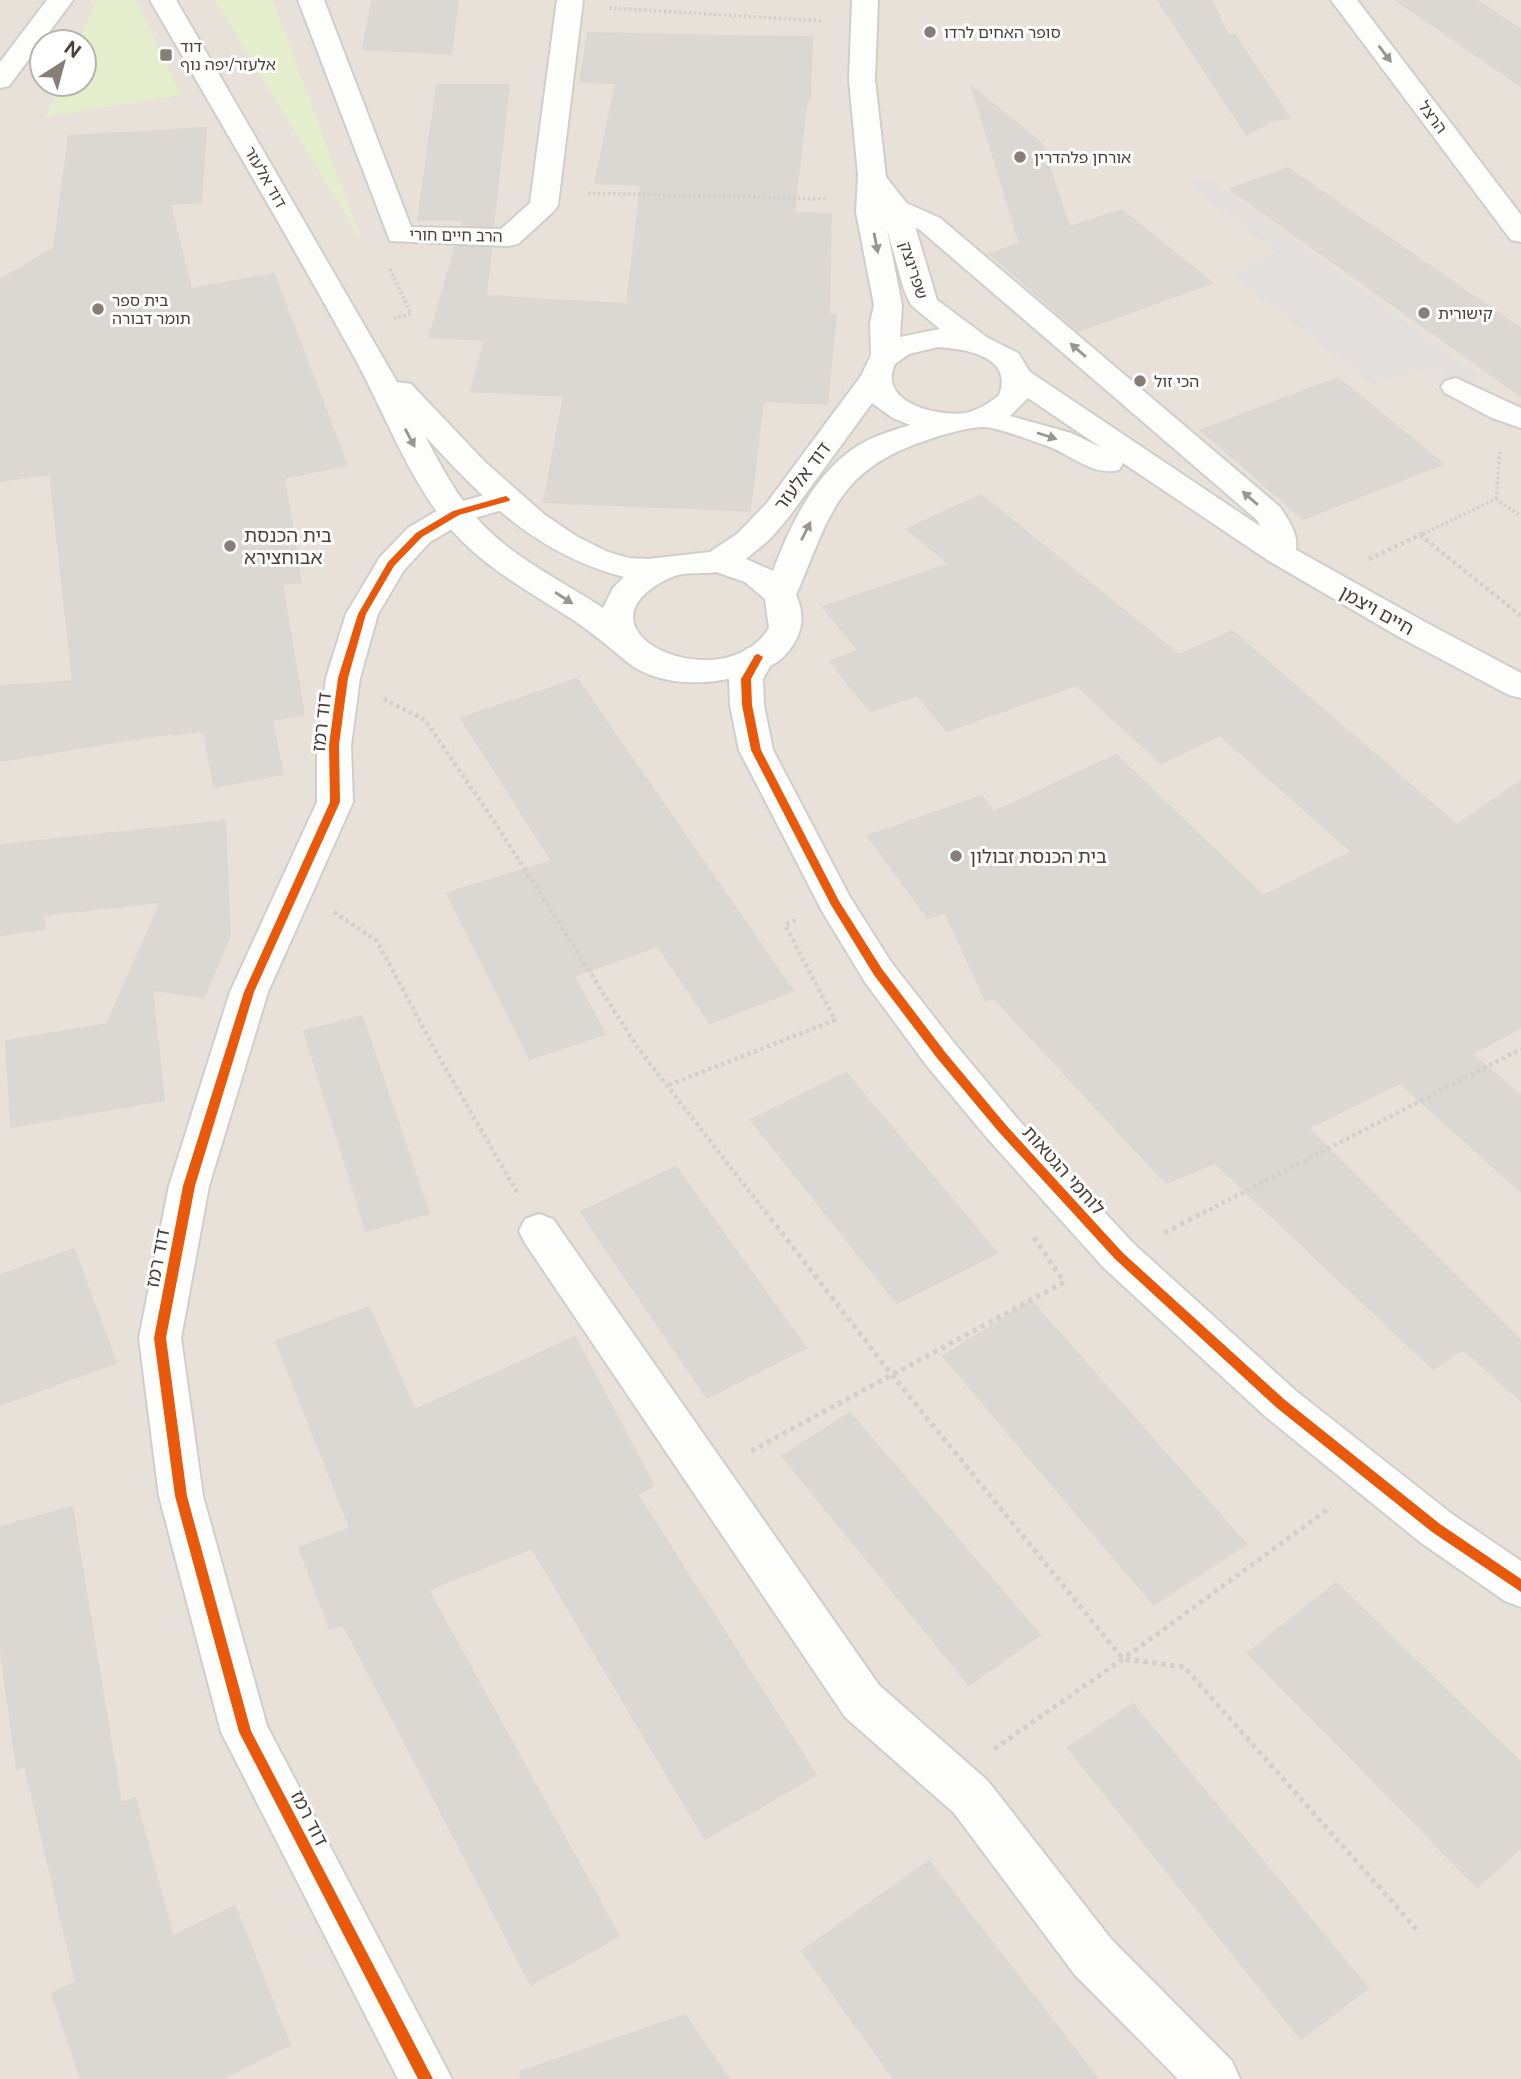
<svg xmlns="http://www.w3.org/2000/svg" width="1521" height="2079" font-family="'Public Sans','Noto Sans Hebrew',sans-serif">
	<rect width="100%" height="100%" fill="#f3f0ed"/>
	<path fill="#e7e1da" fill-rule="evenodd" d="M0 0H1521V2079H0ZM42 42H84V84H42Z"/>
	<path fill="#e5eecc" d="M97 0H136L181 95 46 117 60 84H84V42H78Z
		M215 0H273L362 242Z"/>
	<path fill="#e2dfdc" d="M1211 179 1479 376 1461 384 1434 368 1373 384 1230 273 1278 253 1190 185Z"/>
	<path fill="#dbd7d3" stroke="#dcd7d2" stroke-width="2" d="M372 0H458L451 54 363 49Z
		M1158 0H1212L1228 36 1235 35 1290 118 1267 121 1268 123 1247 135Z
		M1396 0H1476L1521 30V86Z
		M588 33 812 37 810 99H807L794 213 831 214 829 315H836L827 404 763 401 750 511 544 502 564 396 471 391 485 340 429 337 456 246 491 248 486 296 627 304 641 185 595 183 616 83 580 82Z
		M437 85H509L493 226H462L464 220H418Z
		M972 87 1041 143 1069 227 1122 210 1212 283 1078 331 990 254 1020 244Z
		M206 128 201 202 170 204 191 289 274 274 347 465 284 478 301 582 282 584 304 715 272 720 283 774 214 787 204 731 174 735 173 733 0 761V686L73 681 50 474 0 481V280L54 248 69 136Z
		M1288 168 1521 329V396L1230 189Z
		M1338 378 1443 464 1303 519 1201 430Z
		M981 495 1179 655 1232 631 1457 825 1521 781V1027L1472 1054 1521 1096V1192L1400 1083 1308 1128 1521 1341V1401L1463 1349 1433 1369 1215 1163 1166 1183 994 998 986 1001 945 912 928 918 868 836 982 796 994 812 1116 755 1263 896 1352 852 1220 735 1161 763 1076 685 947 731 917 695 870 711 830 661 859 651 823 607 949 564 907 529Z
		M577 679 793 991 710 1023 658 946 574 976 605 1034 530 1059 447 893 552 861 461 718Z
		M225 821 230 936 204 997 152 990 164 1100 11 1127 6 1041 107 1024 161 902 43 915 45 929 0 935V845Z
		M362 1016 429 1213 366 1231 304 1031Z
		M846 1073 997 1253 897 1303 751 1120Z
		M676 1167 806 1348 707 1398 581 1212Z
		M74 1249 116 1363 0 1405V1275Z
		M1031 1301 1246 1544 1154 1605 943 1356Z
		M369 1307 415 1410 575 1337 654 1486 637 1494 816 1775 705 1839 532 1548 428 1590 619 1936 531 1985 343 1624 330 1629 299 1548 350 1528 276 1341Z
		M850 1413 1040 1635 969 1685 782 1456Z
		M72 1507 121 1803 135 1798 173 1936 235 1906 290 2045 222 2079H81L52 1994 76 1982 25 1766 17 1769 0 1644V1527Z
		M1336 1583 1521 1763V1848L1477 1887 1248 1653Z
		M1133 1704 1368 1988 1301 2039 1068 1748Z
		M929 1861 1098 2079H894L802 1951Z
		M685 2015 729 2079H521L520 2072Z"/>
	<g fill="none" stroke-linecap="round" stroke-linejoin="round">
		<defs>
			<path id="minor" d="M47 0H73L9 86 0 88V62Z
				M1331 0H1357L1521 215V242L1511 240Z
				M895 198 940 218 1280 507C1291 524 1304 542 1291 561L1280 564 1269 561C1260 548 1267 537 1257 520L920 230 885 212 881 206 885 200Z
				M1456 378 1521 408V428L1492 418 1445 393 1441 387 1445 381Z
				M506 489 517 492 522 499 517 506 467 520 430 542 404 570 378 614 360 678 351 745 353 802 268 992 209 1186 181 1338 203 1496 267 1726 452 2079H398L221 1732 159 1496 139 1338 169 1186 230 992 317 802V745L326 678 346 614 380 557 408 528 445 506Z
				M758 646 770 649 775 657 763 679 764 705 773 750 850 897 891 962 955 1044 1016 1117 1134 1244 1296 1391 1452 1514 1521 1561V1607L1505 1601 1420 1542 1266 1417 1104 1268 988 1139 927 1066 865 982 822 911 739 750 730 705 729 679 746 649Z
				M539 1214 553 1219 879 1685 988 1781 1111 1939 1232 2061 1240 2079H1178L1075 1975 954 1813 845 1717 525 1243 519 1231 525 1219Z"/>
			<path id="tertiary" d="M150 0H176L397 382 411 384 485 462 545 515 576 536 608 552 629 558 648 559 710 552 737 534 766 504 861 376 871 355 870 323 874 305 856 212 858 175 849 80 852 0H878L875 80 886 177 909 206 937 300 988 338 1018 353 1030 372 1291 547 1425 622 1521 673V698L1509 695 1401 638 1269 561 1123 463 1119 470C1093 477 1069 453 1045 445 1029 440 1000 428 984 427 968 427 941 435 927 440 836 470 830 516 796 595 806 616 802 636 786 654 776 666 759 671 744 675 708 686 657 687 626 661 608 646 588 629 567 616 532 593 493 572 463 542 411 491 387 415 352 353 287 235 218 118 150 0ZM887 229 904 290 911 305 940 329 900 337 902 305ZM938 347C965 349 1014 356 999 395 990 403 978 410 966 413 938 417 877 403 895 364L909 354ZM1028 398 1102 448 1071 433 1010 416ZM872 403 893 418 910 425C892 431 872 436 856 447 814 474 790 526 773 571L746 559 770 539 788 518ZM425 436C485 501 536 554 624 577L613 588 603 608C564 582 517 560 484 526 458 499 442 468 425 436ZM716 572 745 582 765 599 769 628C726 696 591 642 646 593 655 585 667 578 678 575 691 572 704 574 716 572Z
				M298 0H324L411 227 501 229 530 203 557 0H583L558 205 554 211 518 244 508 246 390 241Z"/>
		</defs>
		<use href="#minor" stroke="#d1ceca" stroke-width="4"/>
		<use href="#tertiary" stroke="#d1ceca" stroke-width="4"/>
		<path stroke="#d3d0cb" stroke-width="3.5" stroke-dasharray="2.5 2.5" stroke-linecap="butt" d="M609 8 824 21
			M588 193 828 199
			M390 269 411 314 392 319
			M1496 499 1500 451
			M1496 499 1521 516
			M1423 534 1496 499"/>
		<path stroke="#d3d0cb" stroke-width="4.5" stroke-dasharray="3.5 3.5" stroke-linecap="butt" d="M1420 535 1521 616
			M1369 559 1426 532
			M384 699 425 720 494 821 638 1048 766 1213
			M334 912 377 941 435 1050 518 1194
			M669 1085 835 1020 785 925 796 920
			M1203 1213 1521 1049"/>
		<path stroke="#d3d0cb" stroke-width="5" stroke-dasharray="4.5 4.5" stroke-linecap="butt" d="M765 1211 892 1375 1123 1659 1184 1667 1419 1932
			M1164 1233 1206 1211
			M751 1451 1064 1282 1033 1236
			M994 1749 1123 1659 1331 1507"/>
		<use href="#minor" fill="#fdfdfc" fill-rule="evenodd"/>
		<use href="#tertiary" fill="#fdfdfc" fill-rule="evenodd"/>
		<defs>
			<path id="cycleway" d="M506 496 510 499 509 501 459 515 422 537 394 566 366 614 348 678 339 745 340 802 254 992 195 1186 166 1338 187 1496 251 1731 433 2079H418L239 1732 175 1496 154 1338 183 1186 244 992 330 802 329 745 338 678 358 614 388 562 416 533 453 511Z
				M758 654 763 657 751 679 752 705 761 750 839 901 882 969 945 1052 1006 1125 1123 1253 1285 1400 1440 1524 1521 1579V1592L1432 1532 1277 1408 1115 1259 998 1131 937 1058 874 975 831 905 751 750 742 705 741 679 755 655Z"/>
		</defs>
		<use href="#cycleway" stroke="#fff" stroke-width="5"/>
		<use href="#cycleway" fill="#e8590c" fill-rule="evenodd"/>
	</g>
	<defs><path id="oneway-solid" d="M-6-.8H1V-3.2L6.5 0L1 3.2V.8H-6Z" transform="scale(1.75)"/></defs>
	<g fill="#9b9590">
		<use href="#oneway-solid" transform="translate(1385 54) rotate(53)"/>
		<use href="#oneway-solid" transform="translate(876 243) rotate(79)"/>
		<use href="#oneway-solid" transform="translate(1078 350) rotate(-139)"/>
		<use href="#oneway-solid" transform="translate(1047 436) rotate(18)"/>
		<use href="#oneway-solid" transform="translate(410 438) rotate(62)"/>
		<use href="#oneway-solid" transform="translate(1250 498) rotate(-139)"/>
		<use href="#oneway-solid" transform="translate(806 531) rotate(-64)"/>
		<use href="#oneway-solid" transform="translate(564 598) rotate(33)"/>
	</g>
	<g fill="#867e77" stroke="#fff" stroke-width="2.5">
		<circle cx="930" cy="32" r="7"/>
		<rect x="159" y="48" width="14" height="14" rx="3.5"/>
		<circle cx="1020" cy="157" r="7"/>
		<circle cx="98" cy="309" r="7"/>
		<circle cx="1424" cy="313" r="7"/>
		<circle cx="1140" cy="381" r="7"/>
		<circle cx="230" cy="546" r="7"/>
		<circle cx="956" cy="856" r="7"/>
	</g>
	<g text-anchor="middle" stroke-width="6" stroke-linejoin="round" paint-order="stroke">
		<g font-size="16" fill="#4b4037" stroke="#fff" text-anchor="start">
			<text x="944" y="38">סופר האחים לרדו</text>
			<text x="180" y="52">דוד<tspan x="180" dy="18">אלעזר/יפה נוף</tspan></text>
			<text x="1034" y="163">אורחן פלהדרין</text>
			<text x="112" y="306">בית ספר<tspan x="112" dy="18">תומר דבורה</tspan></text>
			<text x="1438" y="319">קישורית</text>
			<text x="1154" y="387">הכי זול</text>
		</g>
		<g font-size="16" fill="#4b4037" stroke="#fff">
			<text transform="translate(1433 117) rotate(53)" y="6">הרצל</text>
			<text transform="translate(266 177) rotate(60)" y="6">דוד אלעזר</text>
			<text transform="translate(456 235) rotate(1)" y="6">הרב חיים חורי</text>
			<text transform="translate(914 270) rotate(72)" y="6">שפרינצק</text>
		</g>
		<g font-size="19" fill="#4b4037" stroke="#fff">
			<text transform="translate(802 476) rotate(-53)" y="7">דוד אלעזר</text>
			<text transform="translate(1377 610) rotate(29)" y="7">חיים ויצמן</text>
			<text transform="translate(321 722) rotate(-84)" y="7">דוד רמז</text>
			<text transform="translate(1064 1170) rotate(48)" y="7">לוחמי הגטאות</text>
			<text transform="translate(157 1258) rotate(-79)" y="7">דוד רמז</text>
			<text transform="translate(310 1818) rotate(63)" y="7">דוד רמז</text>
		</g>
		<g font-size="19" fill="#4b4037" stroke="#fff" text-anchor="start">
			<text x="244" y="542">בית הכנסת<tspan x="244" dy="22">אבוחצירא</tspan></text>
			<text x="970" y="863">בית הכנסת זבולון</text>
		</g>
	</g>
	<g transform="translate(63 63) rotate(36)"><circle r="33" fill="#ffffff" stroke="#b7b3af" stroke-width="2"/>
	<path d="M0-5L12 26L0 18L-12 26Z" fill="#867e77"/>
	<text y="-10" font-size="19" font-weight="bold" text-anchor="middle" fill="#4b4037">N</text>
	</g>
</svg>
